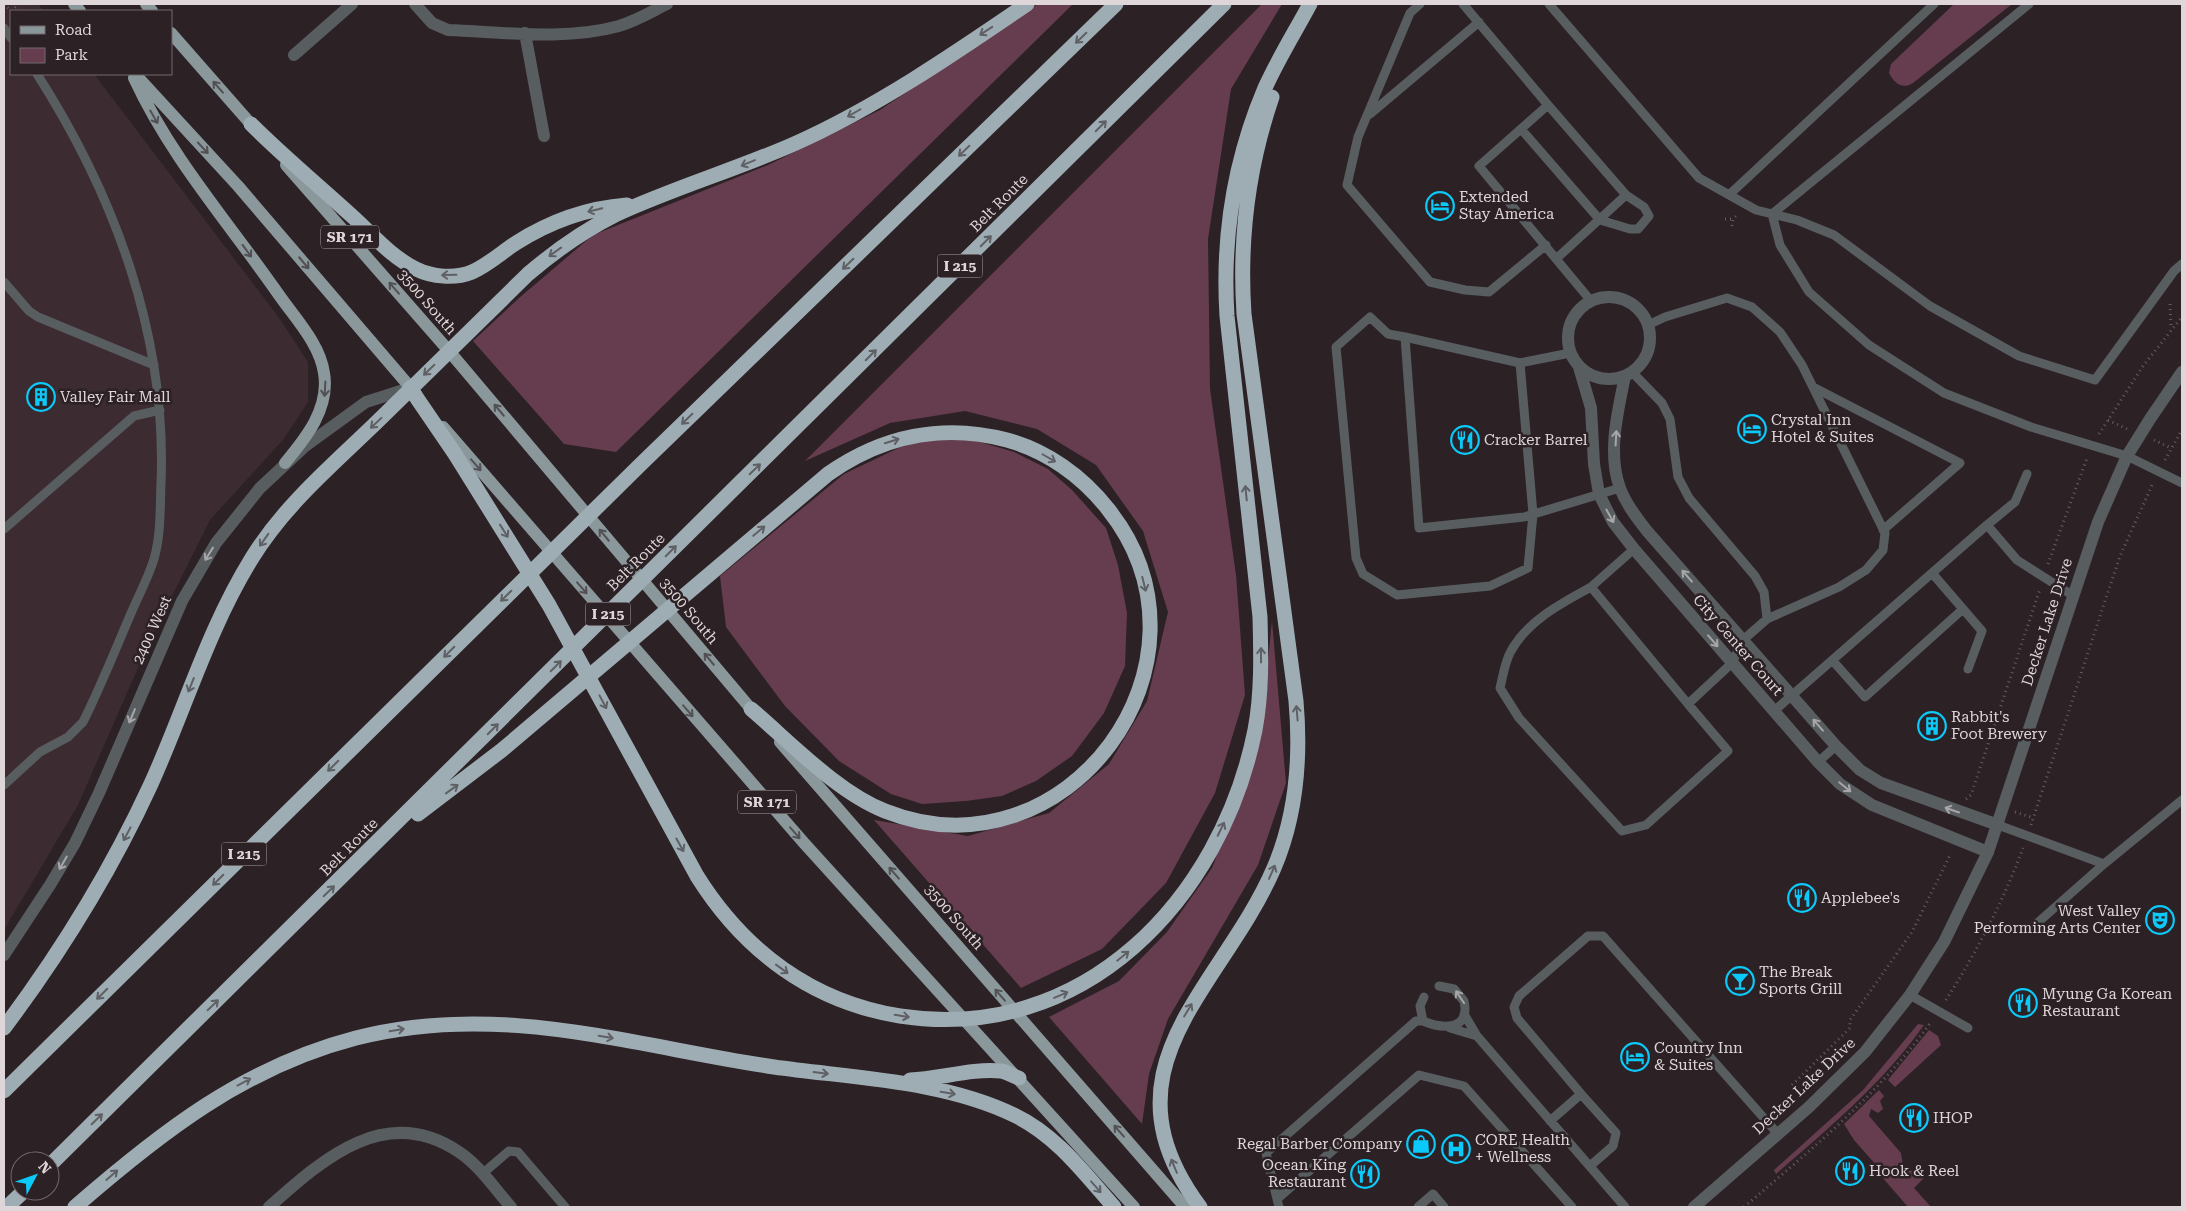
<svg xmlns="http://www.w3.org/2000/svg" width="2186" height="1211" font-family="'Roboto Serif',serif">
	<rect width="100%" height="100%" fill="#2c2125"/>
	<path fill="#3c2b31" d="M4 4H38L44 11H11V74H94L280 319 308 362V402L283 440 210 520 152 636 78 805 4 930Z"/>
	<path fill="#663d4e" d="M1038 4H1073L616 452 564 444 473 341 519 298 593 235 768 165 880 110Z
		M1262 4H1282L1231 89 1208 239 1210 389 1236 575 1245 695 1215 793 1166 883 1102 949 1021 988 874 820 968 836 1049 813 1109 764 1147 701 1168 612 1143 531 1096 465 1037 429 965 411 890 423 805 461Z
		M1954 4H2012L1913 83C1902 90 1894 83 1889 73L1891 64Z
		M970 439 1014 452 1048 469 1072 490 1106 528 1118 565 1127 613 1125 666 1104 713 1072 756 1036 781 1002 796 966 801 922 804 891 794 839 761 785 706 726 627 720 576 844 474 911 442Z
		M1272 621 1286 783 1258 865 1168 1019 1149 1074 1142 1124 1049 1017 1119 981 1167 932 1212 868 1259 746Z
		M1918 1024 1924 1025C1883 1083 1829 1128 1776 1174L1774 1170 1863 1090Z
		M1929 1030 1938 1036 1941 1045 1895 1087 1888 1080Z
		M1879 1090 1884 1096 1880 1101 1883 1109 1878 1113 1871 1109 1869 1116 1901 1153 1903 1166 1924 1178 1914 1188 1931 1207H1908L1882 1177 1885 1175 1854 1140 1844 1124Z"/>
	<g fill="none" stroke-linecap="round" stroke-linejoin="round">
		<path stroke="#675d61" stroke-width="3" stroke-dasharray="1 4" stroke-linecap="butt" d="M4 4 11 11 19 4
			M1725 219H1733
			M1732 226 1733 219 1738 214
			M2170 304 2171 329
			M2108 420 2127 429
			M2099 434 2143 366 2182 317
			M2154 440 2171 448
			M2165 460 2182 430
			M2048 564 2087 458
			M1966 799 1971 795 2040 589
			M2015 812 2034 818
			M2031 825 2120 556 2153 483
			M1946 1000C1977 951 2003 902 2023 848
			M1792 1085 1850 1028V1020L1912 932 1951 853
			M1744 1207C1811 1150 1879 1094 1931 1022"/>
		<path stroke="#585e60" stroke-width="9" d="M1420 4 1410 13 1358 137 1347 185 1430 282 1465 290 1489 292 1546 245
			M1463 4 1548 105 1479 166 1591 301
			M1549 4 1699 178 1756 210 1797 220 1834 235 1930 306 2019 356 2095 380 2174 271 2182 264
			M2029 4 1772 214 1780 245 1809 292 1869 345 1944 393 2031 427 2127 456 2182 483
			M4 28 11 38
			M1370 114 1479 22
			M1521 129 1600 220 1630 229H1638L1649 216 1644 207 1626 195 1548 105
			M1730 194 1934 4
			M1557 258 1626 195
			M4 282 29 311 38 317 154 365
			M1405 337 1388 334 1370 317 1336 347 1356 558 1363 574 1397 595 1490 586 1528 568 1533 514 1520 363
			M1570 353 1520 363 1405 337 1419 528 1524 517 1620 488
			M1632 372 1662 403 1670 419 1678 477 1689 498 1755 576 1764 592 1767 619
			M1813 387 1960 463 1883 530
			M1987 525 2015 502 2027 474
			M4 529 134 416 160 410
			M1634 549 1591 587 1688 704 1732 663 1743 640 1767 619 1839 587 1866 570 1883 550 1885 533 1802 365 1780 332 1752 307 1727 298 1665 317 1648 325
			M1932 573 1963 609
			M1591 587C1562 603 1528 620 1511 651 1505 661 1503 676 1500 688L1519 718 1622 831 1646 825 1728 751 1688 704
			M1832 660 1865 697 1963 609 1982 631 1968 669
			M1774 711 1987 525 2017 560 2072 595
			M1818 762 1836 746
			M4 785 40 752 68 737 83 722C100 688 114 653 129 618 137 598 148 579 154 559 161 535 160 508 161 483 167 336 115 196 37 74
			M1998 825 2104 864
			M2035 925 2104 864 2182 800
			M1910 995 1968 1028
			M1424 997 1420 1006 1423 1021C1442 1029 1471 1031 1464 1001L1454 989 1439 986
			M1464 1014 1477 1036 1625 1207
			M1450 1028 1477 1036
			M1581 1094 1616 1133 1613 1146 1590 1166
			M1550 1121 1581 1094 1517 1018 1514 1007 1519 996 1588 936H1603L1778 1134
			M482 1174 509 1151 518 1152 565 1207
			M1277 1199 1266 1153 1416 1021H1423
			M1279 1207 1277 1199 1419 1075 1464 1086 1572 1207
			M1418 1207 1433 1194 1444 1207"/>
		<path stroke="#585e60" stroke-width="12" d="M415 4 432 23 448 30C503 32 565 41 619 26 636 21 651 12 667 4
			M525 33 544 136
			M294 55 352 4
			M1568 338a41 41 0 1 1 82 0a41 41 0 1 1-82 0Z
			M1579 367 1591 408 1594 464 1599 494 1613 522 1634 549 1818 762 1840 784 1872 805 1988 852
			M1625 376C1618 411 1607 453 1620 488 1626 504 1637 518 1647 531L1836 746 1860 770 1881 783 1998 825
			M269 1207C322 1160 385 1102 459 1152 479 1165 495 1189 511 1207"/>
		<path stroke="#585e60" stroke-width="12" d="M4 955 50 885 75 843 99 793 182 601 216 543 260 488 304 447 366 402 410 388
			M1694 1207 1809 1107 1865 1052 1910 995 1944 942 1988 852 2098 522 2127 456 2150 419 2182 372"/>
		<path stroke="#8a979b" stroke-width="12" d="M74 4 80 11
			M146 4 152 11
			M171 33 257 131
			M135 74 238 186 416 394
			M134 78C171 158 229 223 279 295 295 318 320 344 324 373 330 408 306 438 285 463
			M286 165 449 351 757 716
			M443 427 804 843 1134 1207
			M780 742 1185 1207"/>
		<path stroke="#9eadb3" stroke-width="15" d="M251 124C283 156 318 185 352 216 372 234 391 257 416 269 432 277 455 279 472 272 488 265 502 252 516 243 549 222 588 208 627 205
			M410 388 455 454 549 605 697 876C744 951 812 1002 900 1016 1083 1044 1221 900 1255 730 1262 693 1261 655 1260 617L1227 316C1222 237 1234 161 1265 88 1278 59 1295 32 1310 4
			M418 814 502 750 828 474C882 436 943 423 1007 440 1047 451 1082 476 1108 509 1230 662 1066 883 885 811 837 792 791 743 751 709
			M4 1028C61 952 111 871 151 784 185 709 208 629 252 558 286 503 335 463 381 418 430 370 479 322 528 274 555 251 583 231 615 215 673 188 735 170 794 144 875 108 954 54 1027 4
			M910 1080C939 1079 972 1068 1001 1071 1007 1072 1013 1076 1019 1078
			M4 1091 641 464 1116 4
			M50 1165 1224 4
			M7 1207 24 1191
			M75 1207C160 1133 244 1067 356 1038 500 1001 633 1046 774 1067 852 1078 942 1080 1014 1115 1056 1135 1084 1173 1114 1207
			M1200 1207C1096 1067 1222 989 1274 868 1297 814 1301 758 1296 701L1244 314C1239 239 1248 167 1272 97"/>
	</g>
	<defs><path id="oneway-shaft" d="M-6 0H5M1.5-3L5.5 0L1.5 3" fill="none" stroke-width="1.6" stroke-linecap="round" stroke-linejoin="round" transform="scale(1.25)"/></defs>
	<g stroke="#5f6065">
		<use href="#oneway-shaft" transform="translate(986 31) rotate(147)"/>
		<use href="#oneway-shaft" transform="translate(1081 38) rotate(136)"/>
		<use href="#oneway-shaft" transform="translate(854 113) rotate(150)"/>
		<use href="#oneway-shaft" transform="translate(1101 126) rotate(-45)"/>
		<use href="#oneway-shaft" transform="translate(964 151) rotate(136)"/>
		<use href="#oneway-shaft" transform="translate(748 163) rotate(157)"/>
		<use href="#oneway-shaft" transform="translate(595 210) rotate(167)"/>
		<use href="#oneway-shaft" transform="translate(986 241) rotate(-45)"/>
		<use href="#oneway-shaft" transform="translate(555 252) rotate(144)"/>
		<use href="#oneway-shaft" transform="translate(848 264) rotate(136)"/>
		<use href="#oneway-shaft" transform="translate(449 275) rotate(179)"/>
		<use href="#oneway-shaft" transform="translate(871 355) rotate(-45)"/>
		<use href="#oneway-shaft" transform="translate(429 370) rotate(136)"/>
		<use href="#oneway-shaft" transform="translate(687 419) rotate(136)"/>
		<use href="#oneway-shaft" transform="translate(376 423) rotate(137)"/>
		<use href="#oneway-shaft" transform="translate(892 441) rotate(-17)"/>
		<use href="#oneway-shaft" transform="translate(1049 458) rotate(30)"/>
		<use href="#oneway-shaft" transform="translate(755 469) rotate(-44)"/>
		<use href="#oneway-shaft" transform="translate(1246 493) rotate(-96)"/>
		<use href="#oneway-shaft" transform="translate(504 531) rotate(58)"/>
		<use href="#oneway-shaft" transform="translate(759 531) rotate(-40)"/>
		<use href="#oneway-shaft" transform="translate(264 540) rotate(125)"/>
		<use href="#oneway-shaft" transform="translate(671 551) rotate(-45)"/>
		<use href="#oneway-shaft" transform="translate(1144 584) rotate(76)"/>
		<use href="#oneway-shaft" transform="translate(506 596) rotate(135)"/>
		<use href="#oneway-shaft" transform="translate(449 652) rotate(135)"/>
		<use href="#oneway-shaft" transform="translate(1261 655) rotate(-90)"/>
		<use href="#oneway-shaft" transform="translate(556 666) rotate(-45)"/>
		<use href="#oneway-shaft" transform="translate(191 685) rotate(112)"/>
		<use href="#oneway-shaft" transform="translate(603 702) rotate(62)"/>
		<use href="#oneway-shaft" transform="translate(1297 713) rotate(-95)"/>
		<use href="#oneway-shaft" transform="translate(493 729) rotate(-45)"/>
		<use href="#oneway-shaft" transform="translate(333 766) rotate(135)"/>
		<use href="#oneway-shaft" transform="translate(452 789) rotate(-36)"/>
		<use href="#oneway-shaft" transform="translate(1221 829) rotate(-64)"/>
		<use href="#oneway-shaft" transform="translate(127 834) rotate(118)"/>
		<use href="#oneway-shaft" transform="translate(680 845) rotate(61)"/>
		<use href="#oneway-shaft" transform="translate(1272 872) rotate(-66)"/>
		<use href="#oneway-shaft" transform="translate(218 880) rotate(135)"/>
		<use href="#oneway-shaft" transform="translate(329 891) rotate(-44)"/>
		<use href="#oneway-shaft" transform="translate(1123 956) rotate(-39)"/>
		<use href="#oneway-shaft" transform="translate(782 969) rotate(36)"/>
		<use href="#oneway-shaft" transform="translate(102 994) rotate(135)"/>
		<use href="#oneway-shaft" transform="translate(1061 995) rotate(-23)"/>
		<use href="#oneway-shaft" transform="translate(213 1005) rotate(-44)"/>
		<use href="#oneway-shaft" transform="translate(1188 1010) rotate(-59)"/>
		<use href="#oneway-shaft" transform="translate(902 1016) rotate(9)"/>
		<use href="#oneway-shaft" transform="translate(397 1030) rotate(-10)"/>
		<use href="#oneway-shaft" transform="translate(606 1037) rotate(10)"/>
		<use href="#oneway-shaft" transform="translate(821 1073) rotate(7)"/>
		<use href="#oneway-shaft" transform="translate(244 1082) rotate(-28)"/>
		<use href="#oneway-shaft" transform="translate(948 1093) rotate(10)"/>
		<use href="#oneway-shaft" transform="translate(97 1119) rotate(-44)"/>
		<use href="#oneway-shaft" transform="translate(1174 1166) rotate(-113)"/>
		<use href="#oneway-shaft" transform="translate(112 1175) rotate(-41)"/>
		<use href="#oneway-shaft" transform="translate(1096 1187) rotate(49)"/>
	</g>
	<g stroke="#525054">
		<use href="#oneway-shaft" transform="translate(218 87) rotate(-131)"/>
		<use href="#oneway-shaft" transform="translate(154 117) rotate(60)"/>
		<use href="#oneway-shaft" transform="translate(203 148) rotate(47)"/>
		<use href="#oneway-shaft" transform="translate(247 251) rotate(54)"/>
		<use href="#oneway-shaft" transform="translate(304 263) rotate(50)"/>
		<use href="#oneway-shaft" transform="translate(394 288) rotate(-131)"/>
		<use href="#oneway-shaft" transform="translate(325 389) rotate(93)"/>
		<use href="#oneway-shaft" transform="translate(499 410) rotate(-130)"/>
		<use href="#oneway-shaft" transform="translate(476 465) rotate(49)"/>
		<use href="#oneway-shaft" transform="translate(604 535) rotate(-130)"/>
		<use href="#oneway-shaft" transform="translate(582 588) rotate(49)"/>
		<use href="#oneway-shaft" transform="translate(709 659) rotate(-130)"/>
		<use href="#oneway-shaft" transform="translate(688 711) rotate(49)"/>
		<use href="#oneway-shaft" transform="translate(795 833) rotate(49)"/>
		<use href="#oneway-shaft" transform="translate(894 873) rotate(-131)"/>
		<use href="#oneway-shaft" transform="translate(1000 995) rotate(-131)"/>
		<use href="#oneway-shaft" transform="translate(1119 1131) rotate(-131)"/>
	</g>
	<g stroke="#a8a6a9">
		<use href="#oneway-shaft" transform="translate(1616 438) rotate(-87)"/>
		<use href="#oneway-shaft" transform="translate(1610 516) rotate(61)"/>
		<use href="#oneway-shaft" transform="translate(209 554) rotate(122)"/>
		<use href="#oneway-shaft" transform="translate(1687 576) rotate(-131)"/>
		<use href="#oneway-shaft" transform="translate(1713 641) rotate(49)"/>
		<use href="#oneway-shaft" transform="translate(132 716) rotate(113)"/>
		<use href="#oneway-shaft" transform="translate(1818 725) rotate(-131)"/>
		<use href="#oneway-shaft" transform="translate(1845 787) rotate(39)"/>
		<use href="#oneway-shaft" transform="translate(1952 810) rotate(-161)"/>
		<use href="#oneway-shaft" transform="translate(63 863) rotate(120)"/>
		<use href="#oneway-shaft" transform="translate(1460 997) rotate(-124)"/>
	</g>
	<defs>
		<symbol id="hotel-ring" viewBox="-11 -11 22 22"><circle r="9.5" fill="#2c2125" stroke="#0bcafa" stroke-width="1.5"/><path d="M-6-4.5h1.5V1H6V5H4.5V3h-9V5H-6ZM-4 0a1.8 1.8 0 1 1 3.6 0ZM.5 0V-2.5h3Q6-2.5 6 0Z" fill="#0bcafa"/></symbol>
		<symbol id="building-ring" viewBox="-11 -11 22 22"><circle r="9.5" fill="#2c2125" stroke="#0bcafa" stroke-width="1.5"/><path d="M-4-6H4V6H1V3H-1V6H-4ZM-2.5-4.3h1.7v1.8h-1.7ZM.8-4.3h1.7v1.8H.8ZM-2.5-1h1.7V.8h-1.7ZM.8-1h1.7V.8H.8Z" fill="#0bcafa"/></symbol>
		<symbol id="restaurant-ring" viewBox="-11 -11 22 22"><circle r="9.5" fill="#2c2125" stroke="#0bcafa" stroke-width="1.5"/><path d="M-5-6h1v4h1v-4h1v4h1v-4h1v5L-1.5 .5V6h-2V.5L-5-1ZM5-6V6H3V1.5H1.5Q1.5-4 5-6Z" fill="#0bcafa"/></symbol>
		<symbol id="theatre-ring" viewBox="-11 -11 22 22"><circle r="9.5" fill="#2c2125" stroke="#0bcafa" stroke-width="1.5"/><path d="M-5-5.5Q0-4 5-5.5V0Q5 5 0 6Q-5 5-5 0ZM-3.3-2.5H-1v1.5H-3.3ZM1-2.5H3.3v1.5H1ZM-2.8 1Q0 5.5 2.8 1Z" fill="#0bcafa"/></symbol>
		<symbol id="bar-ring" viewBox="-11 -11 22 22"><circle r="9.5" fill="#2c2125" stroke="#0bcafa" stroke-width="1.5"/><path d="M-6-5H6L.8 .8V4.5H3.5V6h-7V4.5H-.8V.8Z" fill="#0bcafa"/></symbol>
		<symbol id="shop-ring" viewBox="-11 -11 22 22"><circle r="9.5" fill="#2c2125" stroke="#0bcafa" stroke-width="1.5"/><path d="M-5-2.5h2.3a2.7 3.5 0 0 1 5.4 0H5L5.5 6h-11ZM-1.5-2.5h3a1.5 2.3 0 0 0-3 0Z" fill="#0bcafa"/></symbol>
		<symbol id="hospital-ring" viewBox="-11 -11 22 22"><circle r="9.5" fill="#2c2125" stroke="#0bcafa" stroke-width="1.5"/><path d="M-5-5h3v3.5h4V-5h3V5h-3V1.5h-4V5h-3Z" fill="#0bcafa"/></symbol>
	</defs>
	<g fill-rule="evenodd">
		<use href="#hotel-ring" x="1424" y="190" width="32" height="32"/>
		<use href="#building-ring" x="25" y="381" width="32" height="32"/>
		<use href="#hotel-ring" x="1736" y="413" width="32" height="32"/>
		<use href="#restaurant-ring" x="1449" y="424" width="32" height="32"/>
		<use href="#building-ring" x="1916" y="710" width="32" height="32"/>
		<use href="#restaurant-ring" x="1786" y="882" width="32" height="32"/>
		<use href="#theatre-ring" x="2144" y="904" width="32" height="32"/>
		<use href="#bar-ring" x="1724" y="965" width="32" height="32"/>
		<use href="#restaurant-ring" x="2007" y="987" width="32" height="32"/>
		<use href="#hotel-ring" x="1619" y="1041" width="32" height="32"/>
		<use href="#restaurant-ring" x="1898" y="1102" width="32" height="32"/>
		<use href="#shop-ring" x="1405" y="1128" width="32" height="32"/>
		<use href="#hospital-ring" x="1440" y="1133" width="32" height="32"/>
		<use href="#restaurant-ring" x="1834" y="1155" width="32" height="32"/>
		<use href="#restaurant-ring" x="1349" y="1158" width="32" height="32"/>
	</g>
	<g text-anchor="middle" stroke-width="5" stroke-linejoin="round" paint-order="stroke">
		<g fill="#2c2125" stroke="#a9a0a3" stroke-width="1">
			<rect x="321" y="225.5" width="58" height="23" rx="4"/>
			<rect x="937.5" y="254.5" width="45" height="23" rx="4"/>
			<rect x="585.5" y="602.5" width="45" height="23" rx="4"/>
			<rect x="738" y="790.5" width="58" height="23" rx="4"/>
			<rect x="221.5" y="842.5" width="45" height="23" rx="4"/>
		</g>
		<g font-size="14" font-weight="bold" fill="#ded6d9">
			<text x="350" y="242">SR 171</text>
			<text x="960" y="271">I 215</text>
			<text x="608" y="619">I 215</text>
			<text x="767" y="807">SR 171</text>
			<text x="244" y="859">I 215</text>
		</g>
		<g font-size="15" fill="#ded6d9" stroke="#2c2125" text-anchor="start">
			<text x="1459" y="202">Extended<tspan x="1459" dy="17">Stay America</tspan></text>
			<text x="60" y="402">Valley Fair Mall</text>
			<text x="1771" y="425">Crystal Inn<tspan x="1771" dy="17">Hotel &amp; Suites</tspan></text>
			<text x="1484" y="445">Cracker Barrel</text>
			<text x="1951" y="722">Rabbit's<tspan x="1951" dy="17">Foot Brewery</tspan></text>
			<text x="1821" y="903">Applebee's</text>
			<text x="2141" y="916" text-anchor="end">West Valley<tspan x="2141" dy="17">Performing Arts Center</tspan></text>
			<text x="1759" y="977">The Break<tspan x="1759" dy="17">Sports Grill</tspan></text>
			<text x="2042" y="999">Myung Ga Korean<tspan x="2042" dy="17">Restaurant</tspan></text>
			<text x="1654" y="1053">Country Inn<tspan x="1654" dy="17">&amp; Suites</tspan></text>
			<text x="1933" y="1123">IHOP</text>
			<text x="1475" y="1145">CORE Health<tspan x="1475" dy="17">+ Wellness</tspan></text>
			<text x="1402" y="1149" text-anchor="end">Regal Barber Company</text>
			<text x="1346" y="1170" text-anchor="end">Ocean King<tspan x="1346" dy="17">Restaurant</tspan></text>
			<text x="1869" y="1176">Hook &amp; Reel</text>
		</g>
		<g font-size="15" fill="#ded6d9" stroke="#2c2125">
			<text transform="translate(999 203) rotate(-45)" y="5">Belt Route</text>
			<text transform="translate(427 302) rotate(49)" y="5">3500 South</text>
			<text transform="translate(636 562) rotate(-45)" y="5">Belt Route</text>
			<text transform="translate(689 611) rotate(50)" y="5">3500 South</text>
			<text transform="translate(2047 622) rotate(-72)" y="5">Decker Lake Drive</text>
			<text transform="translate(152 630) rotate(-66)" y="5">2400 West</text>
			<text transform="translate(1738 645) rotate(49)" y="5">City Center Court</text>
			<text transform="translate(349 847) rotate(-45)" y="5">Belt Route</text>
			<text transform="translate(954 917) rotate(49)" y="5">3500 South</text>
			<text transform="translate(1804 1086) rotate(-43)" y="5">Decker Lake Drive</text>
		</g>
	</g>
	<rect width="2186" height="1211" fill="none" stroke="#ded6d9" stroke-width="10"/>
	<rect x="10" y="10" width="162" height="65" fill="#2c2125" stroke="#73696d"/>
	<rect x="20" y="26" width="25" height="8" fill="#8a979b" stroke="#73696d"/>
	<text x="55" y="35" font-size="15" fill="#ded6d9">Road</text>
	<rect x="20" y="48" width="25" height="15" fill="#663d4e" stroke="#73696d"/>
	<text x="55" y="60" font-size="15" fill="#ded6d9">Park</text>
	<g transform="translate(35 1176) rotate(49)"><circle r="24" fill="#2c2125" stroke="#73696d"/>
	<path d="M0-4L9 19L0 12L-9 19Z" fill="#0bcafa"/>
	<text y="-8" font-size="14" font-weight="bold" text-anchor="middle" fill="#ded6d9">N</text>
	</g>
</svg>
